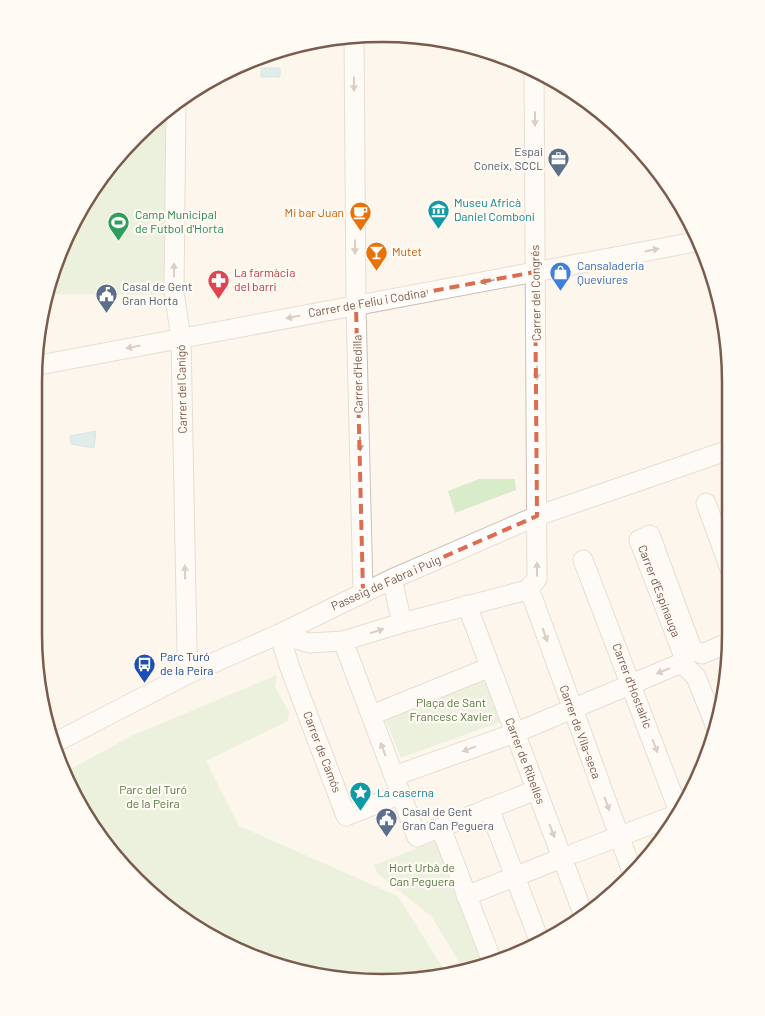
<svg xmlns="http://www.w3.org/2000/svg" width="765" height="1016" font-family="Barlow,sans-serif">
	<rect width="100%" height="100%" fill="#fdf6ec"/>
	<path fill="#d8ecc9" d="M166 111 169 295 45 294 93 189Z
		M479 479H515L516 490 455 513 448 491Z
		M485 667 506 720 401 758 379 705Z
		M277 675 275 687 289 712 288 721 206 761 239 826 398 896 446 973 406 981 314 975 228 946 136 880 81 808 65 772 131 736Z
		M436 841 486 965 463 969 432 917 377 873 374 865Z"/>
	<path fill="#bfe3e8" stroke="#a5d3da" d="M261 68H280V77H261Z
		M96 431 94 448 71 444 70 436Z"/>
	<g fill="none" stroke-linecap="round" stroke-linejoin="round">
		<defs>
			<path id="minor" d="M354 35 356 305 363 592
				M176 102 174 293 181 338 187 650 186 675
				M34 366 700 241
				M706 503 730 569
				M583 560 680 814
				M392 579 402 623
				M527 590 533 599 633 874
				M467 605 584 916
				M279 634 309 643 343 641 402 623 527 590 537 579 534 70
				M279 634 290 668 346 816 401 794
				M343 641 417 837 536 790
				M683 654 639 540 650 535 692 649
				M684 662 687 668 696 677 716 727
				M379 712 483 670
				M54 743 186 675 279 634 392 579 516 525 537 516 729 450
				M394 776 515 733 684 662 683 654 687 650 692 649 702 654 730 642
				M489 808 539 940
				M441 828 493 964
				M575 853 681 813
				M466 896 567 856"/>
		</defs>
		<use href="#minor" stroke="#d1beb0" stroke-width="21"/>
		<use href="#minor" stroke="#fff" stroke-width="19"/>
	</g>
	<defs><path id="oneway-solid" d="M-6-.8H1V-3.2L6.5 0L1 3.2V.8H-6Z" transform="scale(1.25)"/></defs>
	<g fill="#af9d94">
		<use href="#oneway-solid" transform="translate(354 84) rotate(90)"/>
		<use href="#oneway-solid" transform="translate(535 119) rotate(90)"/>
		<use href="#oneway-solid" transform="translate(355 247) rotate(90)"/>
		<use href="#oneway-solid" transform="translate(652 250) rotate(-11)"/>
		<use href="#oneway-solid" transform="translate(174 270) rotate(-90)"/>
		<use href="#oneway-solid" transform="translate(487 281) rotate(170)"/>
		<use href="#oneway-solid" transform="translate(293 317) rotate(169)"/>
		<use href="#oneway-solid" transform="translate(133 347) rotate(169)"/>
		<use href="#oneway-solid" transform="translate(537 373) rotate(90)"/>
		<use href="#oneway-solid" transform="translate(360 444) rotate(89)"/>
		<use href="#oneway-solid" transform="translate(537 569) rotate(-90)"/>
		<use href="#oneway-solid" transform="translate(185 572) rotate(-91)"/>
		<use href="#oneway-solid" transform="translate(377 631) rotate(-18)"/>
		<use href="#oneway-solid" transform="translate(545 635) rotate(71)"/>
		<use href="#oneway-solid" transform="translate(663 671) rotate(157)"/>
		<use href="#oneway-solid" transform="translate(655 746) rotate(69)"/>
		<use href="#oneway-solid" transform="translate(383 749) rotate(-111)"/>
		<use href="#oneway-solid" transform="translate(469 749) rotate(160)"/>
		<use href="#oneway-solid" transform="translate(607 804) rotate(70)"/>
		<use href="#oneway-solid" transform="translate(552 831) rotate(69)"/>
	</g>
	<path d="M0 0H765V1016H0ZM535 272 537 516 363 592 356 305Z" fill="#fdf6ec" fill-opacity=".55" fill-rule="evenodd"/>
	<path fill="none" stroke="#dc6d51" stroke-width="4" stroke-dasharray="10 6" stroke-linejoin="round" d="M535 272 537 516 363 592 356 305Z"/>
	<defs>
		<symbol id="office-pin" viewBox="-11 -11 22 30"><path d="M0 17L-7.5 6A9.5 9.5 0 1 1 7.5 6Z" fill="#5c6f8a" stroke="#fffaf3"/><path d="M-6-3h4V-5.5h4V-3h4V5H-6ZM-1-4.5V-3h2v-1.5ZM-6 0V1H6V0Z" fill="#fff"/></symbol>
		<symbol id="museum-pin" viewBox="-11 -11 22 30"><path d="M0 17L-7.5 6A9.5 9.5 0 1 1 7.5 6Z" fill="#0f9aa8" stroke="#fffaf3"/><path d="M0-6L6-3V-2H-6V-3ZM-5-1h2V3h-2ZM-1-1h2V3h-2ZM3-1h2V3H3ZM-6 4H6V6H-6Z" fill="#fff"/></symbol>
		<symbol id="cafe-pin" viewBox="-11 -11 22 30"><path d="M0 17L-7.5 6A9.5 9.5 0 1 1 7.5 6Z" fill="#e8710a" stroke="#fffaf3"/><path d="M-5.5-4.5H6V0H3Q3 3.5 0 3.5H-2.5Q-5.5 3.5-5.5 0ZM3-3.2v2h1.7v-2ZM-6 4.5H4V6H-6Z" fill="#fff"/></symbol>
		<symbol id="stadium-pin" viewBox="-11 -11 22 30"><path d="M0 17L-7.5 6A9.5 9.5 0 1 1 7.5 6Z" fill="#2e9e5b" stroke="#fffaf3"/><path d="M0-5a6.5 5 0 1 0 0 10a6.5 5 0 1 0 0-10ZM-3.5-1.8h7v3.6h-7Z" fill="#fff"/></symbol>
		<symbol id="bar-pin" viewBox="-11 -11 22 30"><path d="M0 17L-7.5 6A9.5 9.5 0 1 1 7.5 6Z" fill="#e8710a" stroke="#fffaf3"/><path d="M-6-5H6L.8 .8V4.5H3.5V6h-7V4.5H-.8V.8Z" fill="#fff"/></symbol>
		<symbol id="shop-pin" viewBox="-11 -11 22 30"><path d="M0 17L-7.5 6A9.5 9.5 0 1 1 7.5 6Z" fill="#3f7fe0" stroke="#fffaf3"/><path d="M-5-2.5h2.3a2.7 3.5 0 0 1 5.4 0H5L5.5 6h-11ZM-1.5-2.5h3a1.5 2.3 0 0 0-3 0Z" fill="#fff"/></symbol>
		<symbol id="pharmacy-pin" viewBox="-11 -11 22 30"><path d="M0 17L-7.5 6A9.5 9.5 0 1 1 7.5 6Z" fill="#e0444e" stroke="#fffaf3"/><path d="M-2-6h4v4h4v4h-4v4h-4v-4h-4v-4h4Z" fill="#fff"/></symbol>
		<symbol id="civic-pin" viewBox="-11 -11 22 30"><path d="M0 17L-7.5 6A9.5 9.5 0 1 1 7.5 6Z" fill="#5c6f8a" stroke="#fffaf3"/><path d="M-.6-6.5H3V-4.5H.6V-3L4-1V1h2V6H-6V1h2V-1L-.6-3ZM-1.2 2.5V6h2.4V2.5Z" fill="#fff"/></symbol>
		<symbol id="bus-pin" viewBox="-11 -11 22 30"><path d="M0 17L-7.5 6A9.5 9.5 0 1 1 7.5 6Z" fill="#1a4fb4" stroke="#fffaf3"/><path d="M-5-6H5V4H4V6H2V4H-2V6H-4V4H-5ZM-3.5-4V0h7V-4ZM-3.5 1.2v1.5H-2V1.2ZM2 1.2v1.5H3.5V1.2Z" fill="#fff"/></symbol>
		<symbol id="sight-pin" viewBox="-11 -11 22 30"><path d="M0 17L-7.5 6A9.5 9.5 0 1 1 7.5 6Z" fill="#0f9aa8" stroke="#fffaf3"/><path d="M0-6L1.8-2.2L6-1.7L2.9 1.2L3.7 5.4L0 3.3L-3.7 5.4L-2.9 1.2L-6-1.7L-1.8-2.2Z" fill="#fff"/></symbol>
	</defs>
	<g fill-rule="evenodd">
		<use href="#office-pin" x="546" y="146" width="25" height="34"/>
		<use href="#museum-pin" x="426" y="198" width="25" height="34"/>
		<use href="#cafe-pin" x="348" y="200" width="25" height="34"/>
		<use href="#stadium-pin" x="106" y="210" width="25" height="34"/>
		<use href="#bar-pin" x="364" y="240" width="25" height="34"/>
		<use href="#shop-pin" x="548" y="260" width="25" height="34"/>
		<use href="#pharmacy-pin" x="206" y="268" width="25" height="34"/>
		<use href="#civic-pin" x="94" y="282" width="25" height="34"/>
		<use href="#bus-pin" x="132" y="652" width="25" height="34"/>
		<use href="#sight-pin" x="348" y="780" width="25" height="34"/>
		<use href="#civic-pin" x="374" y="806" width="25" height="34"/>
	</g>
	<g text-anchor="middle" stroke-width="4.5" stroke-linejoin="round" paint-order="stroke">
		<g font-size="12" fill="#4e5e75" stroke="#fffaf3" text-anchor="start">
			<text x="543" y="156" text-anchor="end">Espai<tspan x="543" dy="14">Coneix, SCCL</tspan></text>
			<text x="122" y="291">Casal de Gent<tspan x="122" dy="14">Gran Horta</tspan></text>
			<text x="402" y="816">Casal de Gent<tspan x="402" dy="14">Gran Can Peguera</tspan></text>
		</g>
		<g font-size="12" fill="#0d838f" stroke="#fffaf3" text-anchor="start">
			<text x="454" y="207">Museu Africà<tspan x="454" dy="14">Daniel Comboni</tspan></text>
			<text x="377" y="797">La caserna</text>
		</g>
		<g font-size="12" fill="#c56008" stroke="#fffaf3" text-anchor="end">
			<text x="344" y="217">Mi bar Juan</text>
			<text x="392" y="256" text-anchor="start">Mutet</text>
		</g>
		<g font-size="12" fill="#27864d" stroke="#fffaf3" text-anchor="start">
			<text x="135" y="219">Camp Municipal<tspan x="135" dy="14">de Futbol d'Horta</tspan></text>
		</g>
		<g font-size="12" fill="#366cbe" stroke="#fffaf3" text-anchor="start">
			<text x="577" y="270">Cansaladeria<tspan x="577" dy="14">Queviures</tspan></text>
		</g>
		<g font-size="12" fill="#be3a42" stroke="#fffaf3" text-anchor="start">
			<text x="234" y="277">La farmàcia<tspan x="234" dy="14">del barri</tspan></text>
		</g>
		<g font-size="12" fill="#7a5c4d" stroke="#fffaf3">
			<text transform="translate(536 293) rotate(-91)" y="4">Carrer del Congrés</text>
			<text transform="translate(367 303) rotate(-10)" y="4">Carrer de Feliu i Codina</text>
			<text transform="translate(358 374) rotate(-91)" y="4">Carrer d'Hedilla</text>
			<text transform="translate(182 389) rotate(-91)" y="4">Carrer del Canigó</text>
			<text transform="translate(386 583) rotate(-24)" y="4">Passeig de Fabra i Puig</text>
			<text transform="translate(659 591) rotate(69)" y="4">Carrer d'Espinauga</text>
			<text transform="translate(632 686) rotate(69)" y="4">Carrer d'Hostalric</text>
			<text transform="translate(580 732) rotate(70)" y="4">Carrer de Vila-seca</text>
			<text transform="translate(322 752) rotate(69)" y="4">Carrer de Camós</text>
			<text transform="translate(525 761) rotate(69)" y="4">Carrer de Ribelles</text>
		</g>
		<g font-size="12" fill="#164399" stroke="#fffaf3" text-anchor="start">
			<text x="160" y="661">Parc Turó<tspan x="160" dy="14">de la Peira</tspan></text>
		</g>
		<g font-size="12" fill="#537a41" stroke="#fffaf3">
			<text x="451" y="707">Plaça de Sant<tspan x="451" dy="14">Francesc Xavier</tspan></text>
			<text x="153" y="794">Parc del Turó<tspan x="153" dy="14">de la Peira</tspan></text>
			<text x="422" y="872">Hort Urbà de<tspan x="422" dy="14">Can Peguera</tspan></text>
		</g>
	</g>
	<path d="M0 0H765V1016H0ZM382 42H382A340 340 0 0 1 722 382V634A340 340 0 0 1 382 974H382A340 340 0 0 1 42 634V382A340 340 0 0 1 382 42Z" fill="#fffaf3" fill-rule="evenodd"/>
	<path fill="none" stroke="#7a5c4d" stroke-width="2.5" d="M382 42H382A340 340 0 0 1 722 382V634A340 340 0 0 1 382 974H382A340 340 0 0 1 42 634V382A340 340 0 0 1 382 42Z"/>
</svg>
